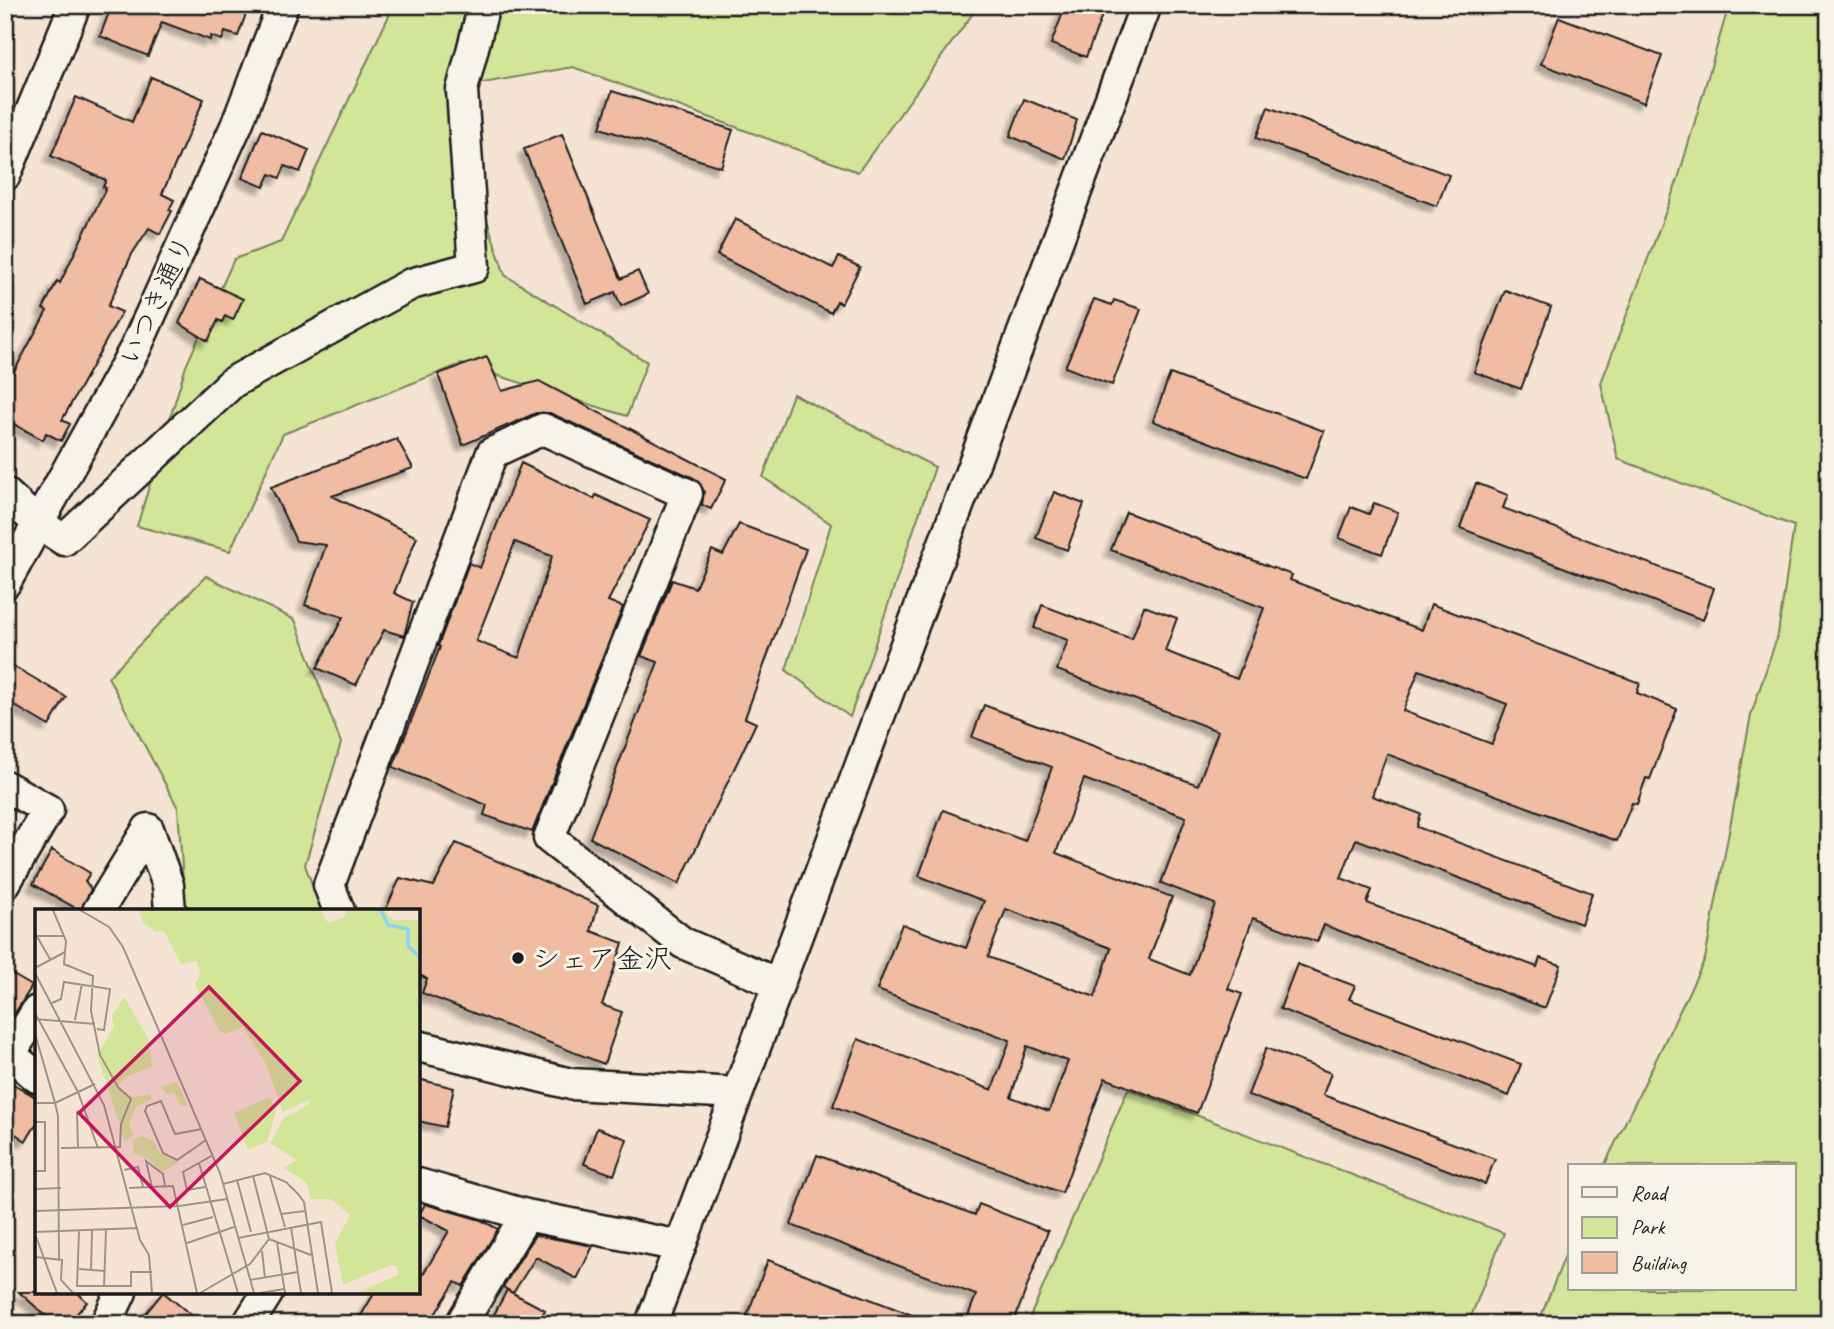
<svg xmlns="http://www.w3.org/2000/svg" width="1834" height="1329" font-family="Caveat,'Klee One',sans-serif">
	<defs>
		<filter id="shadow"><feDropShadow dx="-6" dy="6" stdDeviation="2" flood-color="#0004"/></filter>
	</defs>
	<rect width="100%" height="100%" fill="#f5e3d3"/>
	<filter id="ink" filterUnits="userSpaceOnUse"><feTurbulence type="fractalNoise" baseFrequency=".0143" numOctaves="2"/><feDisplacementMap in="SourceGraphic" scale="14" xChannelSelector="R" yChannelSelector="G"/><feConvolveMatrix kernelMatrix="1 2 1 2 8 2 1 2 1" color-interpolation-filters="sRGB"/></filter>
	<g filter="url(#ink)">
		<path fill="#d2e599" stroke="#77805a" stroke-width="2" d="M394 5H979L858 172 573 67 444 90 505 275 647 362 627 416 461 364 283 434 230 551 137 526 186 366 234 259 281 242Z
			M1729 5H1829V1324H1538L1570 1243V1289H1794V1166H1604L1705 959 1751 715 1778 634 1794 526 1618 459 1601 383 1678 179Z
			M793 394 935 467 850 717 786 670 831 524 763 477Z
			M206 576 295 620 341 743 305 865 322 911H185L178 808 108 677Z
			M1128 1089 1504 1233 1468 1324H1027Z"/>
		<path fill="#f0bda2" stroke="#1c1c1c" stroke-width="2" fill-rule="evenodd" filter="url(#shadow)" d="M112 5H231L247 11 238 36 225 32 222 40 211 36 210 40 162 22 148 56 100 36Z
			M1066 5H1106L1086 57 1051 44Z
			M1559 17 1662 56 1644 103 1541 64Z
			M151 77 204 99 162 194 174 200 169 210 172 211 160 234 149 228 132 254 108 306 122 312 62 420 70 424 61 441 46 433 43 440 10 422 13 417 5 413V388L47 311 43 309 57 281 60 283 106 188 103 187 106 180 51 156 76 97 132 122Z
			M612 91 733 130 721 167 600 128Z
			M1024 99 1077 120 1065 159 1010 136Z
			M1268 107 1449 175 1437 206 1256 138Z
			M262 130 309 150 300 172 285 166 280 178 270 174 264 187 242 178Z
			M562 134 621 279 638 271 648 294 621 306 615 292 587 304 524 149Z
			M735 219 833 268 839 257 860 267 841 304 837 301 831 313 717 255Z
			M200 279 243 299 233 320 225 316 222 322 218 320 208 341 179 323Z
			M1505 290 1551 307 1521 389 1474 372Z
			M1094 299 1112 305 1114 300 1141 309 1112 385 1065 367Z
			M487 357 502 391 539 381 726 479 711 509 702 505 704 491 694 478 550 413H536L463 445 438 374Z
			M1170 374 1324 431 1306 479 1153 421Z
			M397 439 413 468 332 496 417 537 394 593 413 602 404 636 384 630 356 685 317 668 343 617 305 605 326 545 296 541 271 487Z
			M521 463 594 499 596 495 650 520 608 601 623 607 532 832 484 815 487 805 393 767 440 647 438 646 469 563 480 568ZM515 542 552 556 519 658 476 641Z
			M1476 483 1508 495 1503 508 1714 588 1703 620 1460 528Z
			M1054 492 1084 504 1067 550 1036 538Z
			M1374 503 1398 512 1382 554 1339 538 1351 507 1369 514Z
			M1126 512 1292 575 1290 580 1422 630 1431 604 1640 683 1637 693 1677 709 1650 779 1646 778 1637 804 1632 803 1617 841 1387 754 1372 796 1421 814 1417 827 1592 893 1581 924 1356 839 1341 878 1372 890 1367 903 1537 967 1540 958 1561 965 1545 1008 1324 925 1317 942 1253 918 1228 989 1242 994 1197 1113 1105 1078 1062 1193 833 1106 858 1039 992 1090 1010 1040 877 990 902 924 966 948 984 901 919 876 943 810 1025 841 1052 767 972 737 984 705 1198 785 1218 731 1057 670 1068 640 1034 628 1042 605 1132 639 1144 606 1177 618 1165 651 1237 679 1264 608 1111 550ZM1419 670 1507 704 1492 744 1403 711ZM1084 779 1186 817 1161 883 1215 904 1190 975 1149 959 1172 897 1056 853ZM1006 909 1111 948 1095 997 988 957ZM1027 1046 1068 1061 1049 1111 1011 1097Z
			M739 524 806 549 745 718 756 723 679 884 590 838 658 662 641 656 672 580 695 588 712 550 723 555Z
			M5 661 66 697 49 726 5 700Z
			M456 843 598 905 591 931 623 943 602 1005 622 1012 604 1064 422 993 427 979 418 974V911H385L400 878 434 886Z
			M52 850 90 873 85 881 91 889 81 911 33 884Z
			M1297 964 1355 986 1349 999 1521 1064 1509 1096 1280 1009Z
			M5 970 32 986 5 1029Z
			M1266 1048 1331 1073 1323 1095 1495 1159 1485 1184 1248 1095Z
			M5 1079 37 1098V1123L26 1141 5 1127Z
			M418 1079 454 1088 445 1127 418 1121Z
			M597 1128 627 1139 614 1175 584 1164Z
			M817 1155 975 1215 979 1204 1048 1231 1013 1324H965L976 1295 791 1225Z
			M425 1204 481 1220 498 1229 463 1286 455 1282 429 1324H356L375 1292H418V1283L449 1231 419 1215Z
			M535 1235 593 1246 577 1279 536 1257 513 1293 503 1287Z
			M768 1260 930 1322V1324H744Z
			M507 1290 545 1310 538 1324H489Z
			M19 1292H77L87 1302 68 1324H55Z
			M163 1292 202 1324H137Z"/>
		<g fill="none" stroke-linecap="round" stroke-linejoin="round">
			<defs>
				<path id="minor" d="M5 175 75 5
					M5 493 38 523 64 540 233 382 411 284 474 267 462 90 484 5
					M5 583 135 349 237 124 283 5
					M5 786 48 810 5 883
					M98 911 148 829 168 885 170 911
					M339 911 329 885 492 453 543 429 687 494 549 838 683 943 778 984
					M418 1046 571 1084 737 1093
					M5 1050 37 1077
					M10 1054 37 1011
					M418 1184 526 1215 680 1246
					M106 1324 121 1292
					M248 1324 268 1292
					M461 1324 526 1215
					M651 1324 1146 5"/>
			</defs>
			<use href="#minor" stroke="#1c1c1c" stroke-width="35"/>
			<use href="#minor" stroke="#f7f3e8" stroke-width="30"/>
		</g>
	</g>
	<circle fill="#1c1c1c" stroke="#f7f3e8" stroke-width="2.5" cx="518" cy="958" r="7"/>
	<g text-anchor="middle" stroke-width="6" stroke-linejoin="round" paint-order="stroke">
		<g font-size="28" fill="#1c1c1c" stroke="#f7f3e8">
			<text transform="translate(156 300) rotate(-65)" y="10">いつき通り</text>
		</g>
		<g font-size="28" fill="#1c1c1c" stroke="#f7f3e8" text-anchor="start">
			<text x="532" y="968">シェア金沢</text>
		</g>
	</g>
	<g transform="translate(35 909)">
		<rect width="385" height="385" fill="#f5e3d3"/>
		<path d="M104 1H286L293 14 308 9 312 1H349L359 11H384L385 384H322L363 366 362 357 356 356 308 376 300 335 315 306 295 290H276L271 273 249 259 262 251 235 234 249 209 273 196 275 190 248 203 231 155 208 118 190 125 184 121 160 75 166 65 161 52 146 55 129 22 121 23 108 14ZM89 88 113 129 117 157 89 169 82 179 99 188 115 185 117 190 101 198 94 215 98 227 90 232 62 146 79 118 77 107ZM142 173 153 196 146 197 139 184 131 185 127 177ZM235 188 241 202 232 233 213 241 199 204ZM107 227 119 233 125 244 144 253 127 263 112 249 98 244V230Z" fill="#d2e599"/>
		<path fill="none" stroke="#8bd4ec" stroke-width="3.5" d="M346 1 353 16 373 20V37L385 48"/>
		<path fill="none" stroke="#9e938a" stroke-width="2" d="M18 1 31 32 29 55 58 67 56 102 65 146 83 178 96 190 86 215 85 238 26 239M45 1 74 18 88 38 185 264 219 384M0 24 15 50M2 27H29M0 59 30 43M0 64 69 196 105 331 114 346 117 384M17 94 26 90 29 73 75 80 69 121 62 120M0 104 43 183 63 239M0 110 60 115M40 111 47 75M1 128 20 194 60 175M0 194H20L23 207 24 350M0 213H10V262H0M167 220 140 225 126 192 112 197 110 202 128 244 142 251 171 231M43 238 42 203 50 200M164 254 203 384M89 261 103 258 108 278M235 267 250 318M202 271 216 323M188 275 230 264 251 273 263 285 269 293 283 384M117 278 111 252 128 265 130 277M170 278 152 281 148 263 178 246M94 279 138 277 162 384M0 280 26 279M0 302 144 297 192 290M246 305 270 302M148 316 178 308M256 318 266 384M44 322 42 377H96V363H117M0 323 103 319M0 325 22 384M203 329 286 313 297 384M234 330 276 346M242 333 250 384M152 334 199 318M227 342 230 369M0 348 27 351 26 371 38 384M44 360 70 362M56 361 57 321M215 371 263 363M69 378 71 321M165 384 215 355 234 330 218 267M225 384 249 380"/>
		<path fill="#c2185b" fill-opacity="0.15" stroke="#c2185b" stroke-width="3.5" d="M174 78 265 172 135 298 44 204Z"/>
		<rect width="385" height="385" fill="none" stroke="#1c1c1c" stroke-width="3.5"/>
	</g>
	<rect width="1834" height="1329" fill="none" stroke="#f7f3e8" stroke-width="28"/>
	<rect x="14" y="14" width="1806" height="1301" fill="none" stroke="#1c1c1c" stroke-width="2.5" filter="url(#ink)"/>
	<rect x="1568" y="1164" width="228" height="126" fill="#f7f3e8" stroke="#9f9d96" stroke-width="2"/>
	<rect x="1582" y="1187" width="35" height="10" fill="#f7f3e8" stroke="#9f9d96" stroke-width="2"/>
	<text x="1631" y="1200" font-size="21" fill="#1c1c1c">Road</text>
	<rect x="1582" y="1217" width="35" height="21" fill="#d2e599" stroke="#9f9d96" stroke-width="2"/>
	<text x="1631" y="1234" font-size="21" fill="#1c1c1c">Park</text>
	<rect x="1582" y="1252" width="35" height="21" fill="#f0bda2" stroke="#9f9d96" stroke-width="2"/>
	<text x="1631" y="1270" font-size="21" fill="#1c1c1c">Building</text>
</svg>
